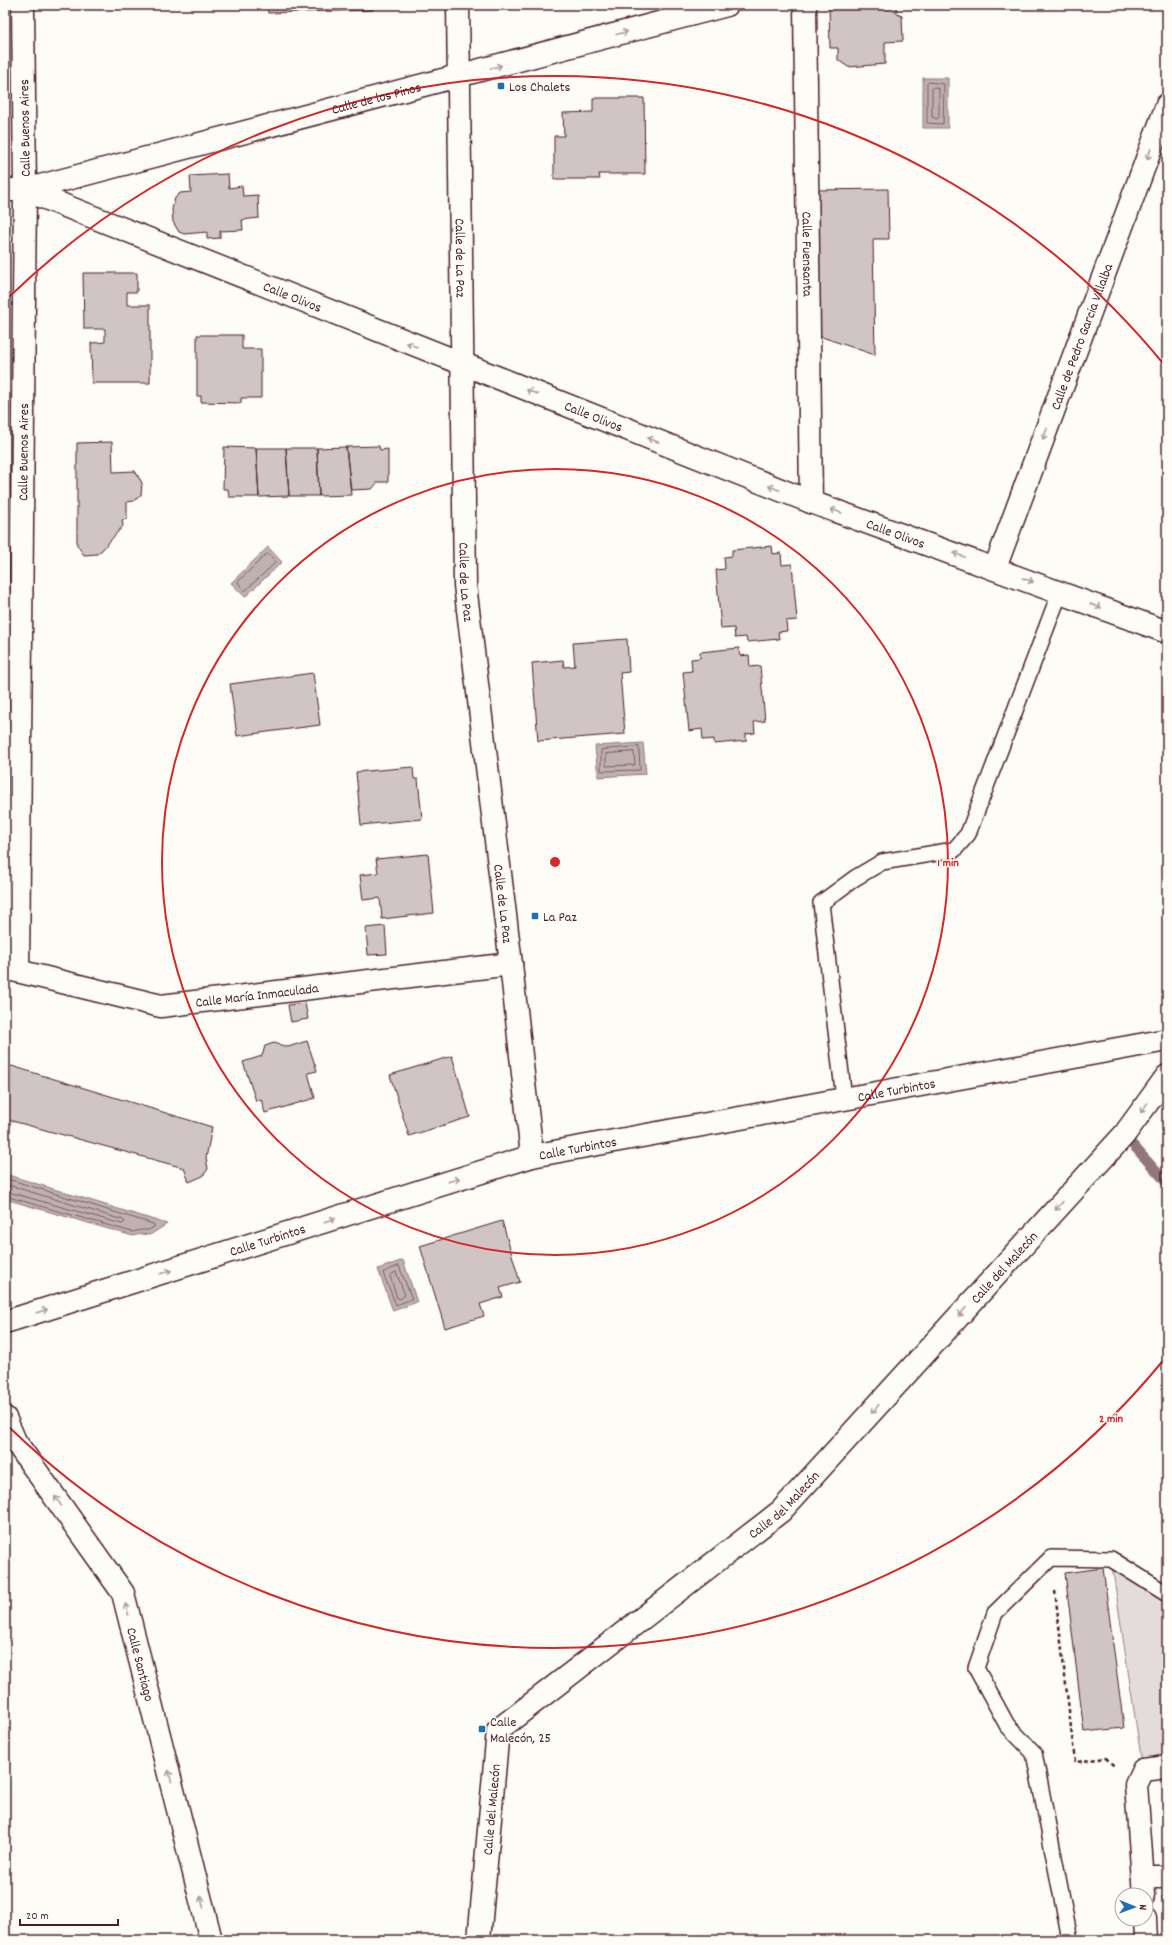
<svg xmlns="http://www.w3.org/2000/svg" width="1172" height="1945" font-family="Dekko,sans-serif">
	<rect width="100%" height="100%" fill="#fdfcf7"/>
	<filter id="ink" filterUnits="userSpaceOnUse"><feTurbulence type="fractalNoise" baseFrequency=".025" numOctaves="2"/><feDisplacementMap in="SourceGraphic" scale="8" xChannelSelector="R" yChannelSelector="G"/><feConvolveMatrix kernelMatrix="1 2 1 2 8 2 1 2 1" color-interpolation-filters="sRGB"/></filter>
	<g filter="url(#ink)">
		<path fill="#e3dcda" stroke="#967e82" d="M1111 1559 1167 1594V1767L1143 1770Z"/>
		<path fill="#c0b1b1" stroke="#91777b" d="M923 78H948V128H923Z
			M268 547 282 562 245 597 231 583Z
			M643 743 646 774 598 777 595 746Z
			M5 1174 167 1224 150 1235 141 1234 133 1236 5 1199Z
			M403 1260 417 1302 393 1311 378 1269Z"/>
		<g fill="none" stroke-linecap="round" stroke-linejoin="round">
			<path stroke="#795961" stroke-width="1" d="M929 82 944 84 943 124 927 123V84Z
				M934 87 939 89V117L937 119 932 117V89Z
				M267 554 275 560V563L246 590 244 591 238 582Z
				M639 747 640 770 601 771V750Z
				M634 752 635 765 606 766V754Z
				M5 1178 153 1224 155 1226 149 1230H141L132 1232 5 1196
				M5 1184 123 1220 125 1222 122 1224 5 1191
				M399 1266 412 1299 396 1305 383 1273Z
				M396 1272 405 1295 400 1299 397 1298 390 1276Z"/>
			<path stroke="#91777b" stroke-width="10" d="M1124 1135 1167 1183"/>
		</g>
		<path fill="#d0c5c4" stroke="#4a1f2b" d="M267 5H373V10L268 13Z
			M829 5H896L897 14 902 16 903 41 885 42V64L848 67 838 60V48H830Z
			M593 98H644L645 174H599L600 179H554V136H564L563 113 593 112Z
			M228 174 229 188 242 186 243 196 258 195 259 218 242 220 243 230 220 231V238L207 239V232L184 234 179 232 173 222 172 209 175 198 180 193 191 192 190 176Z
			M888 189 889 239H873L875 355 816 335 813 190Z
			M83 273H137V292H127V305H150V383H92L91 343 105 342V329H84Z
			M197 335H242V349H261V398H241V403L201 402V396H197Z
			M112 442 113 472 135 471 142 483 141 495 134 501 127 502V519L122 520 123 526 102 550 97 554 84 555 77 545V443Z
			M379 446 380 450 388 449V482H378L372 489 351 490 346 447Z
			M224 447 256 448 259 497H229L228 489H223Z
			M346 447 351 495 319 496 317 448Z
			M256 448H286L289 496 259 497Z
			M286 448H317L319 496H289Z
			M772 546 773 554 781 553 782 565 792 564 797 620 786 621 787 631 778 632 779 639 747 642 746 637 735 638 734 628 721 629 716 570 725 569 724 557 732 556V550Z
			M627 639 629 672 620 673 625 734 538 741 532 663 563 660 564 667 575 666 573 643Z
			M739 648 740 656 749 655 750 667 760 666 765 721 754 722 755 733 746 734V741L714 744V739L703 740 702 729 689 731 683 672 692 671 691 659 700 658V652Z
			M313 673 320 725 237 736 230 684Z
			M413 767 414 779H418L422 819 361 825 356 772Z
			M428 854 434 913 382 919 380 898 363 900 360 875 378 873 376 859Z
			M385 926 387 954 368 955 366 928Z
			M305 1003 308 1019 291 1022 288 1005Z
			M307 1041 317 1071 308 1073 315 1098 265 1113 261 1099 256 1101 243 1062 262 1056 265 1046 274 1043 288 1047Z
			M452 1056 470 1117 409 1136 390 1075Z
			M5 1064 212 1127 206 1158 208 1169 203 1176 189 1182 184 1168 5 1119Z
			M502 1221 520 1282 500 1288 503 1297 480 1304 484 1316 445 1328 420 1246Z
			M1103 1568 1124 1728 1084 1732 1065 1573Z
			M1162 1897H1167V1940H1165Z"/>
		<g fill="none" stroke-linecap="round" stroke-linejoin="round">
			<defs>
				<path id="service" d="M844 1099 821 903 855 878 882 862 954 850 968 834 1060 592
					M1070 1940 1034 1753 1007 1725 976 1668 995 1613 1051 1558 1111 1559 1167 1594"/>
				<path id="pedestrian" d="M1143 1877H1167"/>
				<g id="minor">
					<path id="s1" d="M458 5 465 585 511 964 532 1156"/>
					<path id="s2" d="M805 5 811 502"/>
					<path id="s3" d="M5 190H25L727 5"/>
					<path id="s4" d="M25 190 811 502 1167 632"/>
					<path id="s5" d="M995 568 1167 105"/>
					<path id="s6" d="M5 968 161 1006 511 964"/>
					<path id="s7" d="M18 971 25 190 23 5"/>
					<path id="s8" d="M5 1322 532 1156 1167 1040"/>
					<path id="s9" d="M5 1418 15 1441 123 1593 211 1940"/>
					<path d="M1144 1895 1136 1785 1143 1770 1167 1767"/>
					<path d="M1145 1919 1146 1940"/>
					<path id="s10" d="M479 1940 498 1730 781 1511 1124 1135 1167 1076"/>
				</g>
			</defs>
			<use href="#service" stroke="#4a1f2b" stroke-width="18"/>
			<use href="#pedestrian" stroke="#4a1f2b" stroke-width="25"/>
			<use href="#minor" stroke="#4a1f2b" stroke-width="25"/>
			<path stroke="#4a1f2b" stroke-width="2.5" stroke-dasharray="4 3" stroke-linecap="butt" d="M1055 1591 1075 1762 1106 1758 1114 1766"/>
			<use href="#service" stroke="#fdfcf7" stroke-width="15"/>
			<use href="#pedestrian" stroke="#fdfcf7" stroke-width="22"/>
			<use href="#minor" stroke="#fdfcf7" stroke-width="22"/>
		</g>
		<defs><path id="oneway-shaft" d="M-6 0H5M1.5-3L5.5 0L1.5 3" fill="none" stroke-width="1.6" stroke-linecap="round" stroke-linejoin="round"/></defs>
		<g stroke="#ac999b">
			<use href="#oneway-shaft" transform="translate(622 33) rotate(-15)"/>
			<use href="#oneway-shaft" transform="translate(496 67) rotate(-15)"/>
			<use href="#oneway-shaft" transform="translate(1149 154) rotate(110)"/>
			<use href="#oneway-shaft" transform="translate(412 345) rotate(-158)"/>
			<use href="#oneway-shaft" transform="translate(532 392) rotate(-159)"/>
			<use href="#oneway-shaft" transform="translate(1045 434) rotate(110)"/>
			<use href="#oneway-shaft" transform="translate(653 440) rotate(-159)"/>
			<use href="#oneway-shaft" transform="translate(774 488) rotate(-159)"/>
			<use href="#oneway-shaft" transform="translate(836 511) rotate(-160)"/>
			<use href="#oneway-shaft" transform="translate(959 555) rotate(-160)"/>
			<use href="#oneway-shaft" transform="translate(1028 580) rotate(20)"/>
			<use href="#oneway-shaft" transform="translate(1096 606) rotate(20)"/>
			<use href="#oneway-shaft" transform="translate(1144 1108) rotate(126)"/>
			<use href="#oneway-shaft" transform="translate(454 1180) rotate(-18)"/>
			<use href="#oneway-shaft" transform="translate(1059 1206) rotate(132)"/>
			<use href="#oneway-shaft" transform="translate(330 1220) rotate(-18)"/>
			<use href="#oneway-shaft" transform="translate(166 1272) rotate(-18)"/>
			<use href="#oneway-shaft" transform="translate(42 1311) rotate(-18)"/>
			<use href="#oneway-shaft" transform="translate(962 1312) rotate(132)"/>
			<use href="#oneway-shaft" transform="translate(875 1409) rotate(132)"/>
			<use href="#oneway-shaft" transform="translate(58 1501) rotate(-125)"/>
			<use href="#oneway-shaft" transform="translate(127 1609) rotate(-104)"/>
			<use href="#oneway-shaft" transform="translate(170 1776) rotate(-104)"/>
			<use href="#oneway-shaft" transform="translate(202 1902) rotate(-104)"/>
		</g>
	</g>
	<g fill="none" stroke="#d62828" stroke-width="2">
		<circle cx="555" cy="862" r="393"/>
		<path d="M1166 1357A786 786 0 0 1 9 1427M9 297A786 786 0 0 1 1166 367"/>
	</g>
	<g fill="#1f6fb2" stroke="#fdfcf7" stroke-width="1.5">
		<rect x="497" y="82" width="8" height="8" rx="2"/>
		<rect x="531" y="912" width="8" height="8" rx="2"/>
		<rect x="478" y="1725" width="8" height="8" rx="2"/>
	</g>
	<g text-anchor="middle" stroke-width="3" stroke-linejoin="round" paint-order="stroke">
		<g font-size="14" fill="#4a1f2b" stroke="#fdfcf7" text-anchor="start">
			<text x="509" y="91">Los Chalets</text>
			<text x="543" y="921">La Paz</text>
			<text x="490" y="1726">Calle<tspan x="490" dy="16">Malecón, 25</tspan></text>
		</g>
		<g font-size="14" fill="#4a1f2b" stroke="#fdfcf7">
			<text dy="5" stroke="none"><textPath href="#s3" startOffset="383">Calle de los Pinos</textPath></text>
			<text transform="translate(24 128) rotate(-91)" y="5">Calle Buenos Aires</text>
			<text dy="5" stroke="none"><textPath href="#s2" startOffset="249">Calle Fuensanta</textPath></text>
			<text dy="5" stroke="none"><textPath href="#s1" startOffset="253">Calle de La Paz</textPath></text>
			<text dy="5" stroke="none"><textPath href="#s4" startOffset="288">Calle Olivos</textPath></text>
			<text dy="5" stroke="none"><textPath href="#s5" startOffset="247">Calle de Pedro Garcia Villalba</textPath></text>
			<text dy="5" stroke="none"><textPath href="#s4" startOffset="612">Calle Olivos</textPath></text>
			<text dy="5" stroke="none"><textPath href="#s7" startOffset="519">Calle Buenos Aires</textPath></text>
			<text dy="5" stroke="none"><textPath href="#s4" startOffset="936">Calle Olivos</textPath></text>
			<text dy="5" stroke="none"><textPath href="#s1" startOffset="577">Calle de La Paz</textPath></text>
			<text dy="5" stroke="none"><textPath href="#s1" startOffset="901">Calle de La Paz</textPath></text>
			<text dy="5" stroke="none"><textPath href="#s6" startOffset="257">Calle María Inmaculada</textPath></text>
			<text dy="5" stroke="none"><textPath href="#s8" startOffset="923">Calle Turbintos</textPath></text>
			<text dy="5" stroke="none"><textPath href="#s8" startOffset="599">Calle Turbintos</textPath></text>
			<text dy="5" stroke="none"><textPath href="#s8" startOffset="275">Calle Turbintos</textPath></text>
			<text dy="5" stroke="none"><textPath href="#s10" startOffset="899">Calle del Malecón</textPath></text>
			<text dy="5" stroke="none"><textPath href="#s10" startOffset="575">Calle del Malecón</textPath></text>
			<text dy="5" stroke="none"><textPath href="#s9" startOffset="285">Calle Santiago</textPath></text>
			<text dy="5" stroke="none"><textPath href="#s10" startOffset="131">Calle del Malecón</textPath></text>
		</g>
	</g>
	<circle cx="555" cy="862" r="6" fill="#d62828" stroke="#fdfcf7" stroke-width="2"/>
	<g font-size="12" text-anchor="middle" font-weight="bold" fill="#d62828" stroke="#fdfcf7" stroke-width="3" stroke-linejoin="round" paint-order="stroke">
		<text x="948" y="866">1 min</text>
		<text x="1111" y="1422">2 min</text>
	</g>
	<rect width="1172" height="1945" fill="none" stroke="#fdfcf7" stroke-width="20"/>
	<rect x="10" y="10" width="1152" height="1925" fill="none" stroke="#4a1f2b" stroke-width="1.5" filter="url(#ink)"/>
	<g transform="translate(1134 1907) rotate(91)"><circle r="19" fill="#fdfcf7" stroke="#b5a4a5"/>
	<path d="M0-3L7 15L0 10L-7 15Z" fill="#1f6fb2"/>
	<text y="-6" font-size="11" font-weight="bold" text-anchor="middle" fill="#4a1f2b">N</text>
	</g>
	<path d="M20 1919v6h98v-6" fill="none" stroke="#4a1f2b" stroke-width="2"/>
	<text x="26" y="1919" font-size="12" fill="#4a1f2b" stroke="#fdfcf7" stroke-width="3" paint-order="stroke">20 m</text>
</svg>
